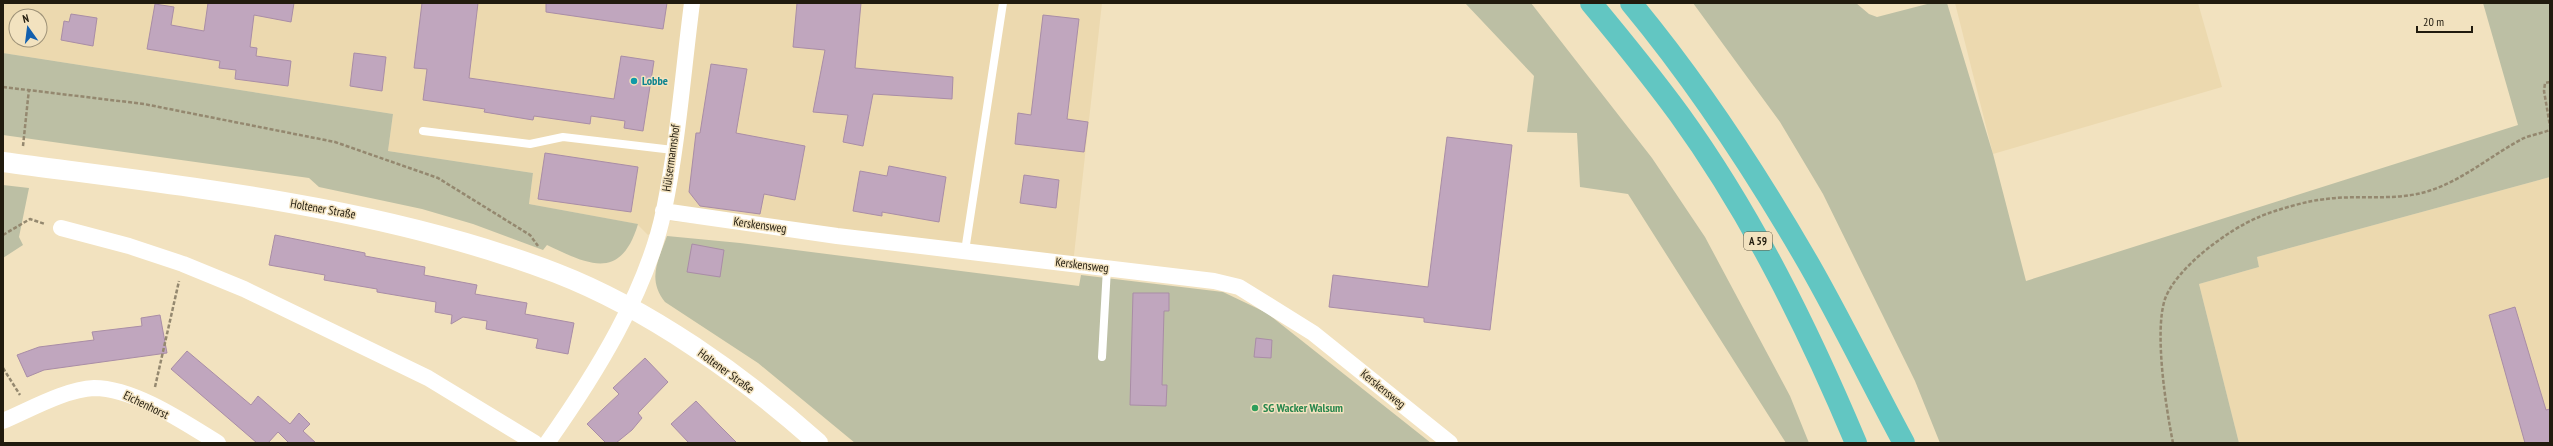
<svg xmlns="http://www.w3.org/2000/svg" width="2553" height="446" font-family="'PT Sans Narrow',sans-serif">
	<rect width="100%" height="100%" fill="#f2e2bf"/>
	<path fill="#ecd9af" fill-rule="evenodd" d="M3 3H1102L1073 264 671 221 648 235 637 224 529 204 533 173 388 151 393 114 3 53ZM16 16H40V40H16Z
		M1955 3H2198L2222 87 1993 154Z
		M2550 177V443H2239L2199 284 2259 267 2257 257Z"/>
	<path fill="#bcbfa4" d="M1465 3H1531L1652 158 1705 237 1790 396 1809 443H1786L1628 194 1580 187 1577 133 1527 132 1534 76Z
		M1693 3H1856L1869 14 1877 17 1931 3H1947L1993 154 2026 281 2518 125 2483 3H2550V177L2257 257 2259 267 2199 284 2239 443H1940L1915 381 1823 194 1780 122Z
		M3 53 393 114 388 151 533 173 529 204 638 224C621 281 589 265 547 245L543 250 473 224 422 209 319 187 309 178 3 135Z
		M3 185 29 188 19 237 23 245 3 258Z
		M667 236 740 243 1079 286 1081 275 1223 292 1267 313 1431 443H855L758 363 665 302C647 279 658 261 667 236Z"/>
	<path fill="#c0a6be" stroke="#a98da6" d="M208 3H294L291 22 254 15 250 47 257 48 256 56 291 61 288 86 235 79 236 70 219 68 220 61 147 49 155 4 174 7 171 25 204 31Z
		M422 3H478L469 78 614 99 621 56 654 61 643 131 624 128 625 121 591 116 590 124 534 116 533 120 484 112 485 109 423 100 427 69 414 68Z
		M546 3H667L663 29 546 12Z
		M797 3H861L855 68 953 77 952 99 873 94 863 146 843 142 848 115 813 112 825 50 793 47Z
		M71 14 97 18 93 46 61 40 64 21 69 22Z
		M1043 15 1079 19 1067 119 1088 122 1084 152 1015 144 1018 113 1031 115Z
		M354 53 386 57 382 91 350 86Z
		M711 64 747 69 736 133 805 146 795 200 764 194 760 214 700 206 689 192 696 133H700Z
		M1447 137 1512 145 1490 330 1424 322V318L1329 307 1333 275 1428 287Z
		M545 153 638 167 631 212 538 199Z
		M889 166 946 177 939 222 882 212V216L853 211 860 171 887 176Z
		M1024 175 1059 180 1056 208 1020 203Z
		M275 235 365 253V256L425 267 424 275 477 285 475 294 527 303 525 314 574 323 568 354 536 348 538 339 486 329 487 321 463 317 451 324 452 315 435 312 436 302 377 292V289L324 280 325 275 269 265Z
		M692 244 724 250 720 277 687 272Z
		M1133 293H1169V311H1164L1162 385H1167L1166 406 1130 405Z
		M2515 307 2546 410 2550 409V443H2525L2489 315Z
		M160 315 167 353 44 370 27 377 17 355 39 347 94 340 92 332 142 326 141 318Z
		M1256 338 1272 340 1271 358 1254 357Z
		M187 351 251 405 258 396 290 424 299 413 310 424 303 431 316 443H289L278 432 268 443H257L171 369Z
		M645 358 668 382 638 413 642 418 632 430 616 443H606L587 424 619 394 613 388Z
		M696 401 717 423 737 443H689L671 424Z"/>
	<g fill="none" stroke-linecap="round" stroke-linejoin="round">
		<path stroke="#94886f" stroke-width="2.5" stroke-dasharray="4 2" stroke-linecap="butt" d="M2550 82 2545 83 2544 91 2550 126
			M3 87 144 104 335 142 438 178 530 235 538 246
			M23 146 29 89
			M3 235 30 219 45 224
			M3 368 20 395
			M155 387 179 281
			M2173 443C2166 408 2154 332 2165 299 2176 268 2229 229 2259 217 2275 210 2310 200 2326 199 2356 195 2388 200 2417 194 2457 186 2489 156 2524 138 2532 135 2542 133 2550 130"/>
		<path stroke="#fff" stroke-width="8" d="M423 131 530 144 563 137 673 150
			M965 251 1003 3
			M1102 357 1107 268"/>
		<path stroke="#fff" stroke-width="16" d="M663 211 837 236 1214 281 1239 287 1313 333 1450 443
			M61 228 129 246 183 264 244 289 428 378 535 443
			M3 421C29 410 66 389 94 388 134 388 184 422 218 443
			M547 443C595 375 647 292 664 210 678 142 683 72 692 3"/>
		<path stroke="#fff" stroke-width="20" d="M3 162C188 187 380 206 556 273 649 309 743 376 818 443"/>
		<path stroke="#62c6c2" stroke-width="22" d="M1591 3C1621 39 1651 76 1679 114 1752 215 1808 329 1856 443
			M1631 3C1699 85 1757 174 1810 266 1843 324 1872 384 1904 443"/>
	</g>
	<circle fill="#0f9aa8" stroke="#f2e2bf" stroke-width="1.5" cx="634" cy="81" r="4"/>
	<circle fill="#2e9e5b" stroke="#f2e2bf" stroke-width="1.5" cx="1255" cy="408" r="4"/>
	<g text-anchor="middle" stroke-width="3" stroke-linejoin="round" paint-order="stroke">
		<rect fill="#f2e2bf" stroke="#605743" stroke-width="1" x="1744" y="232" width="28" height="18" rx="3"/>
		<g font-size="11" font-weight="bold" fill="#211b0e">
			<text x="1758" y="245">A 59</text>
		</g>
		<g font-size="12" font-weight="bold" fill="#0d838f" stroke="#f2e2bf" text-anchor="start">
			<text x="642" y="85">Lobbe</text>
		</g>
		<g font-size="12" fill="#211b0e" stroke="#f2e2bf">
			<text transform="translate(671 158) rotate(-82)" y="4">Hülsermannshof</text>
			<text transform="translate(323 209) rotate(10)" y="4">Holtener Straße</text>
			<text transform="translate(760 225) rotate(8)" y="4">Kerskensweg</text>
			<text transform="translate(1082 265) rotate(7)" y="4">Kerskensweg</text>
			<text transform="translate(726 371) rotate(36)" y="4">Holtener Straße</text>
			<text transform="translate(1383 389) rotate(39)" y="4">Kerskensweg</text>
			<text transform="translate(146 405) rotate(26)" y="4">Eichenhorst</text>
		</g>
		<g font-size="12" font-weight="bold" fill="#27864d" stroke="#f2e2bf" text-anchor="start">
			<text x="1263" y="412">SG Wacker Walsum</text>
		</g>
	</g>
	<rect width="2553" height="446" fill="none" stroke="#211b0e" stroke-width="8"/>
	<g transform="translate(28 28) rotate(346)"><circle r="19" fill="#f2e2bf" stroke="#9e9278"/>
	<path d="M0-3L7 15L0 10L-7 15Z" fill="#125fae"/>
	<text y="-6" font-size="11" font-weight="bold" text-anchor="middle" fill="#211b0e">N</text>
	</g>
	<path d="M2417 26v6h55v-6" fill="none" stroke="#211b0e" stroke-width="2"/>
	<text x="2423" y="26" font-size="12" fill="#211b0e" stroke="#f2e2bf" stroke-width="3" paint-order="stroke">20 m</text>
</svg>
